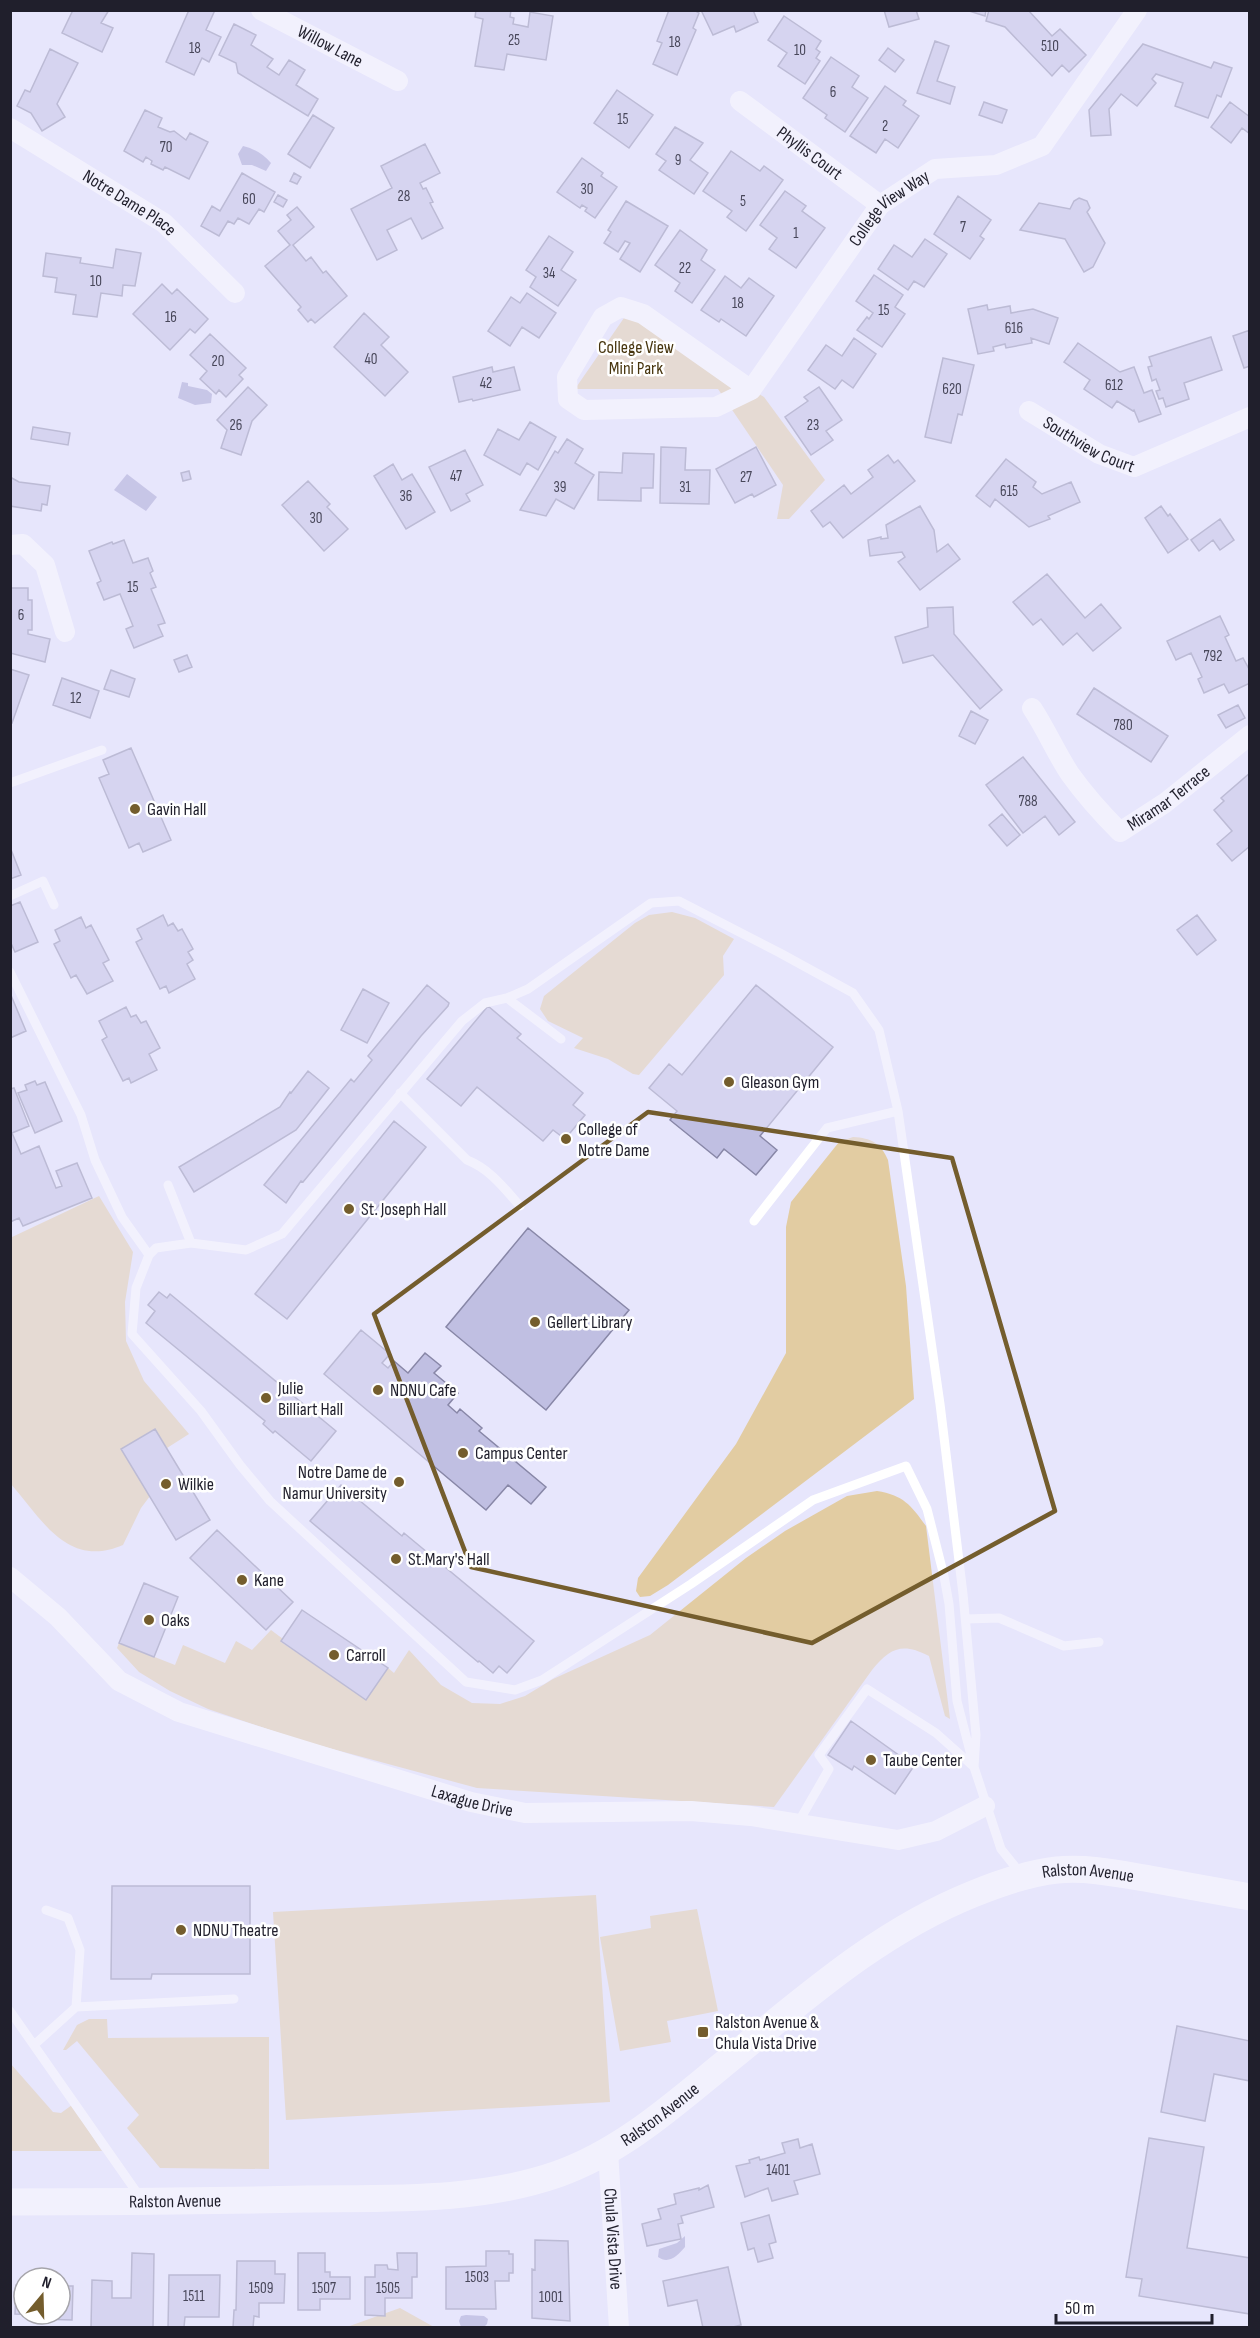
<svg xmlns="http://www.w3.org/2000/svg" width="1260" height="2338" font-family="'Sofia Sans Condensed',sans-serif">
	<rect width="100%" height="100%" fill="#e7e6fc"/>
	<path fill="#e2cca2" d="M626 315 764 397 825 480 789 519H777L783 485 718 389H575Z
		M672 912 695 918 734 939 723 956 724 975 639 1075 633 1074 608 1059 574 1048 583 1038 548 1021 540 1009 544 996 635 923 649 915Z
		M853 1137C871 1138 881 1143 888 1160L906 1286 914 1399 668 1585 650 1596 640 1597 636 1591 638 1578 736 1444 786 1353V1227L791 1202 839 1142Z
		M99 1196 133 1252 125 1302 126 1341 144 1381 189 1434 167 1448 155 1429 122 1449 150 1496 141 1508 123 1545C68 1569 42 1520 11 1484L10 1238Z
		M877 1491C903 1495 911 1505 926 1526L950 1719 945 1716 929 1656C902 1642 890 1648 872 1670L774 1807 477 1788 303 1741 208 1709 170 1691 139 1672 117 1648 119 1643 175 1665 183 1645 225 1663 236 1641 252 1650 271 1630 283 1639 281 1642 366 1699 388 1668 394 1673 409 1650 441 1685 472 1703 500 1704 525 1696 553 1679 650 1635 746 1558 785 1531 847 1496Z
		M596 1895 610 2102 286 2120 273 1912Z
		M697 1909 718 2011 667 2021 671 2042 620 2051 600 1937 651 1928 650 1916Z
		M89 2019H107L108 2038 269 2037V2169L160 2168 127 2128 139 2115 77 2041 66 2050H63L77 2025Z
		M10 2063 53 2112 61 2113 72 2105 102 2151H11Z
		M400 2308 434 2327 344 2328Z"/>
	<path fill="#a19fcf" d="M243 146C255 149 263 154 271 163L266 171 252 165H242L238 154Z
		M182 382 188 383V386L207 390 212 394 211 403 195 405 178 398Z
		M127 474 157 497 146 511 114 490Z
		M685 2236V2247C678 2255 669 2265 658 2257L659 2249 677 2243Z
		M466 2315 484 2316 488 2319 487 2324 484 2327H461L459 2321 461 2316Z"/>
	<path fill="#c0bfe2" stroke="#8887a7" stroke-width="1.5" d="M73 10H109L101 23 113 28 102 52 62 33Z
		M189 10H215L206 30 221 37 209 62 202 58 194 75 166 62Z
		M476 10H511L510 17 514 18 513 24 528 27 530 12 553 16 546 60 507 54 504 70 475 66 483 19 475 17Z
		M669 10H694L699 13 693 28 696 30 677 75 653 64 662 43 657 41Z
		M701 10H753L758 22 736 32 734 26 713 35Z
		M884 10H916L919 19 889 27Z
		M966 10H986L985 16Z
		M1028 10 1052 36 1060 29 1086 55 1069 72 1062 65 1052 76 1005 27 986 21 989 10Z
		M784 16 821 41 816 49 820 52 816 58 820 61 805 84 778 66 787 53 768 40Z
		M234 24 256 35 251 45 273 59 267 67 279 75 289 60 305 70 296 85 318 99 308 116 238 73 236 63 219 55Z
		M935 41 949 46 937 81 955 87 950 104 917 93Z
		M1143 44 1211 68 1214 62 1232 68 1221 97 1217 95 1208 118 1175 106 1183 83 1156 74 1152 79 1156 83 1137 106 1121 94 1109 109 1111 135 1091 136 1089 110Z
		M888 48 904 60 895 72 879 60Z
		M50 49 78 63 57 104 65 117 42 131 31 113 17 106 25 90 30 92Z
		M831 57 859 76 852 87 868 98 845 132 825 118 827 115 803 98Z
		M885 86 906 101 903 105 919 116 898 148 885 139 876 153 850 136Z
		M617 90 653 115 629 148 594 123Z
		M984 102 1007 110 1002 123 979 115Z
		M1230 102 1250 117V134L1242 128 1231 143 1211 127Z
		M145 110 162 118 158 127 170 132 174 131 186 140 190 133 208 142 189 179 165 167 163 170 151 164 152 161 146 157 143 162 124 151Z
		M313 115 334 128 310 168 288 154Z
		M675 127 703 143 690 160 708 173 694 194 659 170 666 161 656 154Z
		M425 144 440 173 420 183 423 189 426 188 433 202 430 203 443 228 422 239 411 218 387 230 397 250 377 260 351 209 392 188 381 166Z
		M731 151 760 171 764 166 783 180 746 231 727 217 732 211 703 191Z
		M582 158 603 173 601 176 617 187 595 218 585 211 587 208 582 205 580 208 557 192Z
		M242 173 275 192 264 212 259 209 249 224 238 218 234 224 228 221 219 236 201 226 212 206 220 211Z
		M294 173 301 177 297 184 290 181Z
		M785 191 806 206 802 211 825 228 796 268 769 249 777 238 760 225Z
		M278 195 287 200 283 207 274 202Z
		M958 196 991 220 980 236 984 239 970 259 934 234Z
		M1079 198 1087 201 1090 208 1087 212 1105 243 1093 267 1084 272 1065 239 1020 230 1039 203 1070 209 1074 201Z
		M626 201 668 226 640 272 620 259 630 243 625 241 618 252 604 243 611 232 608 230Z
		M297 207 314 227 293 245 306 261 311 257 323 273 326 271 347 296 315 323 311 319 308 322 298 310 301 307 265 266 290 245 278 231 291 220 287 215Z
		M680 230 707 250 701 260 715 270 692 303 675 291 680 283 655 265Z
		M549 236 573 252 561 270 576 280 558 306 530 287 536 277 526 270Z
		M925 239 947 254 924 287 914 281 908 290 878 269 894 245 912 257Z
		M116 249 141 253 135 286 123 285 122 296 101 293 97 317 73 314 76 295 55 292 57 278 43 276 46 253 81 258 80 263 113 268Z
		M874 275 903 295 895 307 905 314 882 347 857 330 867 317 869 319 873 313 856 301Z
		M725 276 741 288 749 278 774 296 746 336 721 319 719 322 701 310Z
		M162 284 172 294 177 289 208 319 195 333 190 329 170 350 133 314Z
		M527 293 556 313 539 338 522 327 510 346 488 331 511 297 520 303Z
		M987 305 988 310 1010 306 1011 313 1033 309 1058 318 1049 344 1031 338 1032 343 1006 348 1005 344 993 347 994 351 978 354 968 309Z
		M364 313 389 337 381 345 408 372 385 396 334 347Z
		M1250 330V366L1244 368 1233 336Z
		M210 334 246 368 239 375 243 379 226 397 219 390 216 394 200 379 207 371 190 355Z
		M1211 337 1222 370 1184 383 1189 399 1166 407 1163 398 1159 399 1156 391 1160 390 1156 379 1152 381 1148 367 1152 366 1149 357Z
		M854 338 876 354 853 388 842 380 835 389 808 370 826 345 842 356Z
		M1078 343 1120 372 1134 367 1144 393 1152 390 1161 414 1139 422 1134 410 1133 411 1117 401 1112 408 1084 389 1090 380 1064 362Z
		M943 358 974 365 962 415 958 414 951 443 925 437Z
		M492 367 493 372 514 367 520 390 473 401 472 399 459 402 453 377Z
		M248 387 267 405 252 421 241 455 221 448 227 430 217 420Z
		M819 387 842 420 826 431 833 440 811 455 785 417 808 401 804 397Z
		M530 422 556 437 538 470 527 463 520 475 484 455 498 429 519 440Z
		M33 427 70 433 68 445 31 439Z
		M567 439 583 449 575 463 594 475 574 509 556 499 546 516 520 510 555 451 558 453Z
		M661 447 686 448 685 470H710L709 504 660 503Z
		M756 447 776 485 754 497 752 494 735 503 716 469Z
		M465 450 483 485 466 494 470 501 451 511 429 467Z
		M623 453 654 454 653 488H641V501L598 500 599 472 622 473Z
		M888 455 894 463 898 460 915 481 843 538 830 522 823 527 811 511 844 485 851 494 873 477 868 470Z
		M1006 459 1036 482 1033 487 1042 494 1071 482 1080 502 1048 516 1050 519 1029 527 995 499 990 507 976 496Z
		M393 464 402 480 412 474 435 512 406 529 374 476Z
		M189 471 191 479 183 481 181 473Z
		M10 477 19 482 50 486 47 505 42 504 41 511 10 506Z
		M308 481 330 504 327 507 348 529 324 551 282 505Z
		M920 506 934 530 937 552 948 544 960 559 920 590 898 562 905 557 902 552 870 556 868 540 881 537V539L888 538 886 525Z
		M1161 506 1168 516 1170 514 1188 539 1168 553 1145 518Z
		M1220 519 1234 540 1220 550 1213 540 1199 551 1191 540Z
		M124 540 133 563 148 558 153 571 150 573 156 587 151 589 165 623 158 625 163 636 134 648 126 629 133 626 120 594 104 600 97 583 101 581 89 551 112 542 113 544Z
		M1047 574 1085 618 1101 604 1121 628 1093 651 1077 633 1063 645 1041 619 1033 625 1013 602Z
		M10 588H28V600H32V630H28V634L50 639 45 662 10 653Z
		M953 607 954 634 1002 690 980 709 933 655 903 663 895 637 928 627 927 608Z
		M1220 616 1229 635 1225 637 1236 661 1243 658 1250 671V683L1229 693 1224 684 1204 693 1198 679 1202 677 1191 653 1176 660 1167 641Z
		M187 655 192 667 179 672 174 660Z
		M10 669 29 675 12 723 10 722Z
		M111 670 135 679 129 697 104 689Z
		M62 678 99 691 90 718 53 705Z
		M1094 688 1168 736 1151 762 1077 714Z
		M1238 705 1245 718 1226 728 1218 715Z
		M971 711 988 720 975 744 959 736Z
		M131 748 171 840 143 852 139 843 129 848 99 778 109 774 103 760Z
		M1023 757 1075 822 1059 835 1045 816 1023 833 986 785Z
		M1250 773V846L1232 861 1217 844 1232 831 1214 810 1224 801 1221 798Z
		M1002 814 1020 835 1007 846 989 825Z
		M10 847 21 875 10 879Z
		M20 902 38 942 15 952 10 941V906Z
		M163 915 168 926 173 923 178 931 182 929 193 949 188 952 193 960 187 964 195 979 169 993 166 986 160 989 136 942 142 939 137 929Z
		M1197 915 1216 940 1197 955 1177 930Z
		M81 917 86 928 91 925 109 960 103 963 113 981 87 994 76 975 71 978 54 944 60 941 55 930Z
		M427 985 449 1003 448 1006 421 1036 317 1165 303 1182 301 1181 286 1203 264 1185 351 1079 354 1082 372 1060 368 1056Z
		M756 985 833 1047 760 1136 777 1150 756 1175 724 1149 717 1158 670 1120 677 1111 649 1088 669 1064 682 1075Z
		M363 989 389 1003 367 1043 341 1030Z
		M10 993 26 1031 10 1038Z
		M488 1006 521 1034 517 1038 583 1093 573 1105 585 1115 565 1139 553 1130 543 1141 477 1087 461 1106 427 1079Z
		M126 1007 131 1017 136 1015 141 1023 146 1021 160 1048 149 1054 157 1070 131 1083 129 1078 123 1081 102 1040 107 1037 99 1021Z
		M308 1071 329 1088 296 1130 194 1192 179 1167 280 1107 290 1092 291 1093Z
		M35 1081 37 1085 45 1082 62 1121 35 1133 18 1093 27 1090 25 1085Z
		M14 1088 29 1126 12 1133 21 1154 39 1146 56 1188 62 1186 56 1171 77 1163 92 1198 23 1226 19 1218 10 1222V1089Z
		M394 1121 426 1147 287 1319 255 1294Z
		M528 1228 629 1310 546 1410 446 1327Z
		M159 1292 167 1298 170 1294 336 1431 311 1461 275 1431 273 1433 263 1424 265 1421 146 1323 155 1311 148 1305Z
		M361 1330 390 1354 382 1363 388 1368 394 1361 408 1373 425 1353 441 1366 434 1373 458 1393 448 1405 457 1413 460 1409 482 1428 479 1431 546 1487 531 1504 508 1485 486 1510 324 1374Z
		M155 1429 210 1520 176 1540 121 1449Z
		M341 1485 402 1536 404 1533 534 1641 507 1673 499 1666 493 1673 479 1661 478 1662 310 1521Z
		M217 1530 293 1602 266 1630 190 1558Z
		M144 1583 178 1597 154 1657 119 1643Z
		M302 1610 388 1668 366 1700 281 1641Z
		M851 1721 914 1766 895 1794 854 1766 852 1770 828 1755Z
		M112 1886H250V1974H152L151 1979H111Z
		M1177 2026 1250 2041V2081L1214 2074 1205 2121 1161 2112Z
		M1149 2138 1204 2147 1187 2248 1250 2258V2314L1139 2296 1142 2279 1126 2277Z
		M798 2139 800 2148 812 2144 820 2174 794 2181 798 2194 772 2201 768 2188 745 2197 736 2166 750 2163 749 2160 759 2157 760 2160 785 2153 782 2143Z
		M708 2185 714 2207 681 2216 683 2223 678 2224 681 2239 647 2246 642 2224 661 2219 658 2209 676 2204 674 2194 699 2188V2190Z
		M769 2215 776 2242 769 2244 773 2258 758 2262 754 2248 748 2250 741 2223Z
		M535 2240 568 2241 570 2321 532 2318V2269L535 2270Z
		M486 2251H509V2254H513V2273H509V2281H495L496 2309H446V2267L486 2266Z
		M132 2253 154 2254 153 2328H91L92 2280 112 2281V2298H131Z
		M298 2253H325V2272H330V2277H350V2299H320V2310H298Z
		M397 2253H417V2277H412V2298H385V2316L365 2315V2277H375V2265H387L388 2269 398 2270Z
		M237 2261H275V2274H285L284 2303H259V2317L254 2316 253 2328H233L234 2310H236Z
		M728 2267 741 2325 729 2328H703L697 2300 668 2306 663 2281Z
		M36 2275 61 2276V2286H73L72 2320 40 2319V2315L15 2314 16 2285H24V2314H60V2278H36Z
		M169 2275H220L219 2317H185L184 2327 168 2328Z"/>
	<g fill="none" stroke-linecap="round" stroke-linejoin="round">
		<path stroke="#fff" stroke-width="9" d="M10 783 102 750
			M10 896 43 881 54 905
			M10 972 81 1115 95 1160 122 1217 149 1255
			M507 998 561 1039
			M400 1093 467 1160C490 1169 504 1188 520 1206
			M168 1185 191 1243
			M754 1221 827 1128 898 1111
			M966 1619 999 1618 1064 1646 1099 1642
			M974 1767 957 1701 949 1604 944 1576 927 1509 906 1466 813 1500 691 1584 542 1680 515 1690 466 1682 270 1501 240 1465 201 1411 132 1334 136 1288 149 1255 156 1248 191 1243 246 1250 282 1234 462 1021 485 1003 507 998 528 989 651 903 679 901 780 953 853 993 879 1030 898 1111 940 1404 963 1594 976 1735 974 1767 1001 1849 1021 1874
			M798 1823 829 1769 819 1755 867 1689 936 1733 974 1767
			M46 1910 68 1918 80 1950 76 2007
			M10 2011 140 2197
			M34 2045 76 2007 234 1999"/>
		<g stroke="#fff" stroke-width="20">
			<path id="s1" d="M261 10 398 81"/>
			<path id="s2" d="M740 101 880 205"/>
			<path id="s3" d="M10 128 164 223 235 293"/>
			<path d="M621 307 643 314 751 390 716 407 584 410 568 399 567 377 603 317Z"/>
			<path id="s4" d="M751 390 880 205 935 169 996 165 1042 146 1137 10"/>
			<path id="s5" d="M1029 411 1099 454 1134 467 1250 417"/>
			<path d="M10 545 23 544 45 565 65 632"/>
			<path id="s6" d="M1032 708C1046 729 1056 753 1070 774 1085 795 1102 814 1120 832L1165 803 1250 735"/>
			<path id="s7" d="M10 1577 58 1617 119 1681 179 1712 471 1802 525 1813 691 1811 751 1816 898 1840 936 1831 985 1806"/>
			<path id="s8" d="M608 2151 619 2328"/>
		</g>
		<path stroke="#fff" stroke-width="27" id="s9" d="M10 2202C109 2202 207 2201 306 2199 390 2198 478 2202 558 2174 620 2152 670 2108 720 2067 801 2002 876 1933 973 1894 1000 1883 1029 1873 1057 1870 1088 1867 1120 1874 1150 1879 1183 1885 1216 1891 1250 1897"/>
	</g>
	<path d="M0 0H1260V2338H0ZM648 1112 952 1158 1055 1511 812 1643 471 1567 374 1314Z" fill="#e7e6fc" fill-opacity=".55" fill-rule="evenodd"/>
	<path fill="none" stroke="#745d2d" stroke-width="4.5" stroke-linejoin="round" d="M648 1112 952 1158 1055 1511 812 1643 471 1567 374 1314Z"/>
	<g fill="#745d2d" stroke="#fff" stroke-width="2">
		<circle cx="135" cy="809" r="6"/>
		<circle cx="729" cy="1082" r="6"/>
		<circle cx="566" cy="1139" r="6"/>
		<circle cx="349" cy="1209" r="6"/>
		<circle cx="535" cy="1322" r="6"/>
		<circle cx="378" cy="1390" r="6"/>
		<circle cx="266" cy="1398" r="6"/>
		<circle cx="463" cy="1453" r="6"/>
		<circle cx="399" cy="1482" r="6"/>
		<circle cx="166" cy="1484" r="6"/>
		<circle cx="396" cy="1559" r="6"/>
		<circle cx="242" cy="1580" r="6"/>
		<circle cx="149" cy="1620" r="6"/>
		<circle cx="334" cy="1655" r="6"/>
		<circle cx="871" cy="1760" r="6"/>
		<circle cx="181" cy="1930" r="6"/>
		<rect x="697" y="2026" width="12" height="12" rx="3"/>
	</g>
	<g text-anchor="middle" stroke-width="5" stroke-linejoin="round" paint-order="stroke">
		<g font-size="15" fill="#48475a">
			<text x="514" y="45">25</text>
			<text x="675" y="47">18</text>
			<text x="1050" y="51">510</text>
			<text x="195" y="53">18</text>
			<text x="800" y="55">10</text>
			<text x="833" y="97">6</text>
			<text x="623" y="124">15</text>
			<text x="885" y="131">2</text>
			<text x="166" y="152">70</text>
			<text x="678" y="165">9</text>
			<text x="587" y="194">30</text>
			<text x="404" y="201">28</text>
			<text x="249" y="204">60</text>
			<text x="743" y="206">5</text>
			<text x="963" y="232">7</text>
			<text x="796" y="238">1</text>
			<text x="685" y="273">22</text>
			<text x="549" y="278">34</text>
			<text x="96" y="286">10</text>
			<text x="738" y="308">18</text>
			<text x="884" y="315">15</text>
			<text x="171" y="322">16</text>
			<text x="1014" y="333">616</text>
			<text x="371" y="364">40</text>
			<text x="218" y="366">20</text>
			<text x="486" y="388">42</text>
			<text x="1114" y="390">612</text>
			<text x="952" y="394">620</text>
			<text x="236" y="430">26</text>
			<text x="813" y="430">23</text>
			<text x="456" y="481">47</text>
			<text x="746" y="482">27</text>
			<text x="560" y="492">39</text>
			<text x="685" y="492">31</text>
			<text x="1009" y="496">615</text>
			<text x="406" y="501">36</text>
			<text x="316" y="523">30</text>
			<text x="133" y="592">15</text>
			<text x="21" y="620">6</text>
			<text x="1213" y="661">792</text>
			<text x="76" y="703">12</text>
			<text x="1123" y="730">780</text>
			<text x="1028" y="806">788</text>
			<text x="778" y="2175">1401</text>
			<text x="477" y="2282">1503</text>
			<text x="261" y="2293">1509</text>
			<text x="324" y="2293">1507</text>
			<text x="388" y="2293">1505</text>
			<text x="194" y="2301">1511</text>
			<text x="551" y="2302">1001</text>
		</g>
		<g font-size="18" fill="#201f2c" stroke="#fff">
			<text dy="6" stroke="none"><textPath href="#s1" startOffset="78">Willow Lane</textPath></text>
			<text dy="6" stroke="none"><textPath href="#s2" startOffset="87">Phyllis Court</textPath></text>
			<text dy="6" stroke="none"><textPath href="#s3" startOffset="141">Notre Dame Place</textPath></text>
			<text dy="6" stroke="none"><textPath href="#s4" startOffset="230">College View Way</textPath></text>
			<text dy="6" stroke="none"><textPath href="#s5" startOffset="69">Southview Court</textPath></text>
			<text dy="6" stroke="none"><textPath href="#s6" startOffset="212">Miramar Terrace</textPath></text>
			<text dy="6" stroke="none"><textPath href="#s7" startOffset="525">Laxague Drive</textPath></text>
			<text dy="6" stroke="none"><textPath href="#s9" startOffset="1172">Ralston Avenue</textPath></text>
			<text dy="6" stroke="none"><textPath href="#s9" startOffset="669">Ralston Avenue</textPath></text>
			<text dy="6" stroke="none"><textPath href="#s9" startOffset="165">Ralston Avenue</textPath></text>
			<text dy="6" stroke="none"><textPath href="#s8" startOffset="88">Chula Vista Drive</textPath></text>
		</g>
		<g font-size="18" fill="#47350e" stroke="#fff">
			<text x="636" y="353">College View<tspan x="636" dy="21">Mini Park</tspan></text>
		</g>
		<g font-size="18" fill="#201f2c" stroke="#fff" text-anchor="start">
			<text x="147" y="815">Gavin Hall</text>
			<text x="741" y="1088">Gleason Gym</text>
			<text x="578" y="1135">College of<tspan x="578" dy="21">Notre Dame</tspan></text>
			<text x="361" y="1215">St. Joseph Hall</text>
			<text x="547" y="1328">Gellert Library</text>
			<text x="278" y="1394">Julie<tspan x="278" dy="21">Billiart Hall</tspan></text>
			<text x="390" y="1396">NDNU Cafe</text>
			<text x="475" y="1459">Campus Center</text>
			<text x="387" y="1478" text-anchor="end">Notre Dame de<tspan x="387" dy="21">Namur University</tspan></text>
			<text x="178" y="1490">Wilkie</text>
			<text x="408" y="1565">St.Mary's Hall</text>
			<text x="254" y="1586">Kane</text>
			<text x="161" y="1626">Oaks</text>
			<text x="346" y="1661">Carroll</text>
			<text x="883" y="1766">Taube Center</text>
			<text x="193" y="1936">NDNU Theatre</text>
			<text x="715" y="2028">Ralston Avenue &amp;<tspan x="715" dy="21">Chula Vista Drive</tspan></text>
		</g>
	</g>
	<rect width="1260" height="2338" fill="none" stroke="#201f2c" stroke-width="24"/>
	<g transform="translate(42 2296) rotate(19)"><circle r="28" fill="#ffffff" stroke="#a6a5ab" stroke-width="1.5"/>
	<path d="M0-4.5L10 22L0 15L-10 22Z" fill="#745d2d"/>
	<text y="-9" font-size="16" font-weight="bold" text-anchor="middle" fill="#201f2c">N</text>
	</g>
	<path d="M1056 2314v9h156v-9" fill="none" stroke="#201f2c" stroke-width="3"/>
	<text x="1065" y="2314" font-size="18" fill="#201f2c" stroke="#ffffff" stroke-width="4.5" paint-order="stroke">50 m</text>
</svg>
